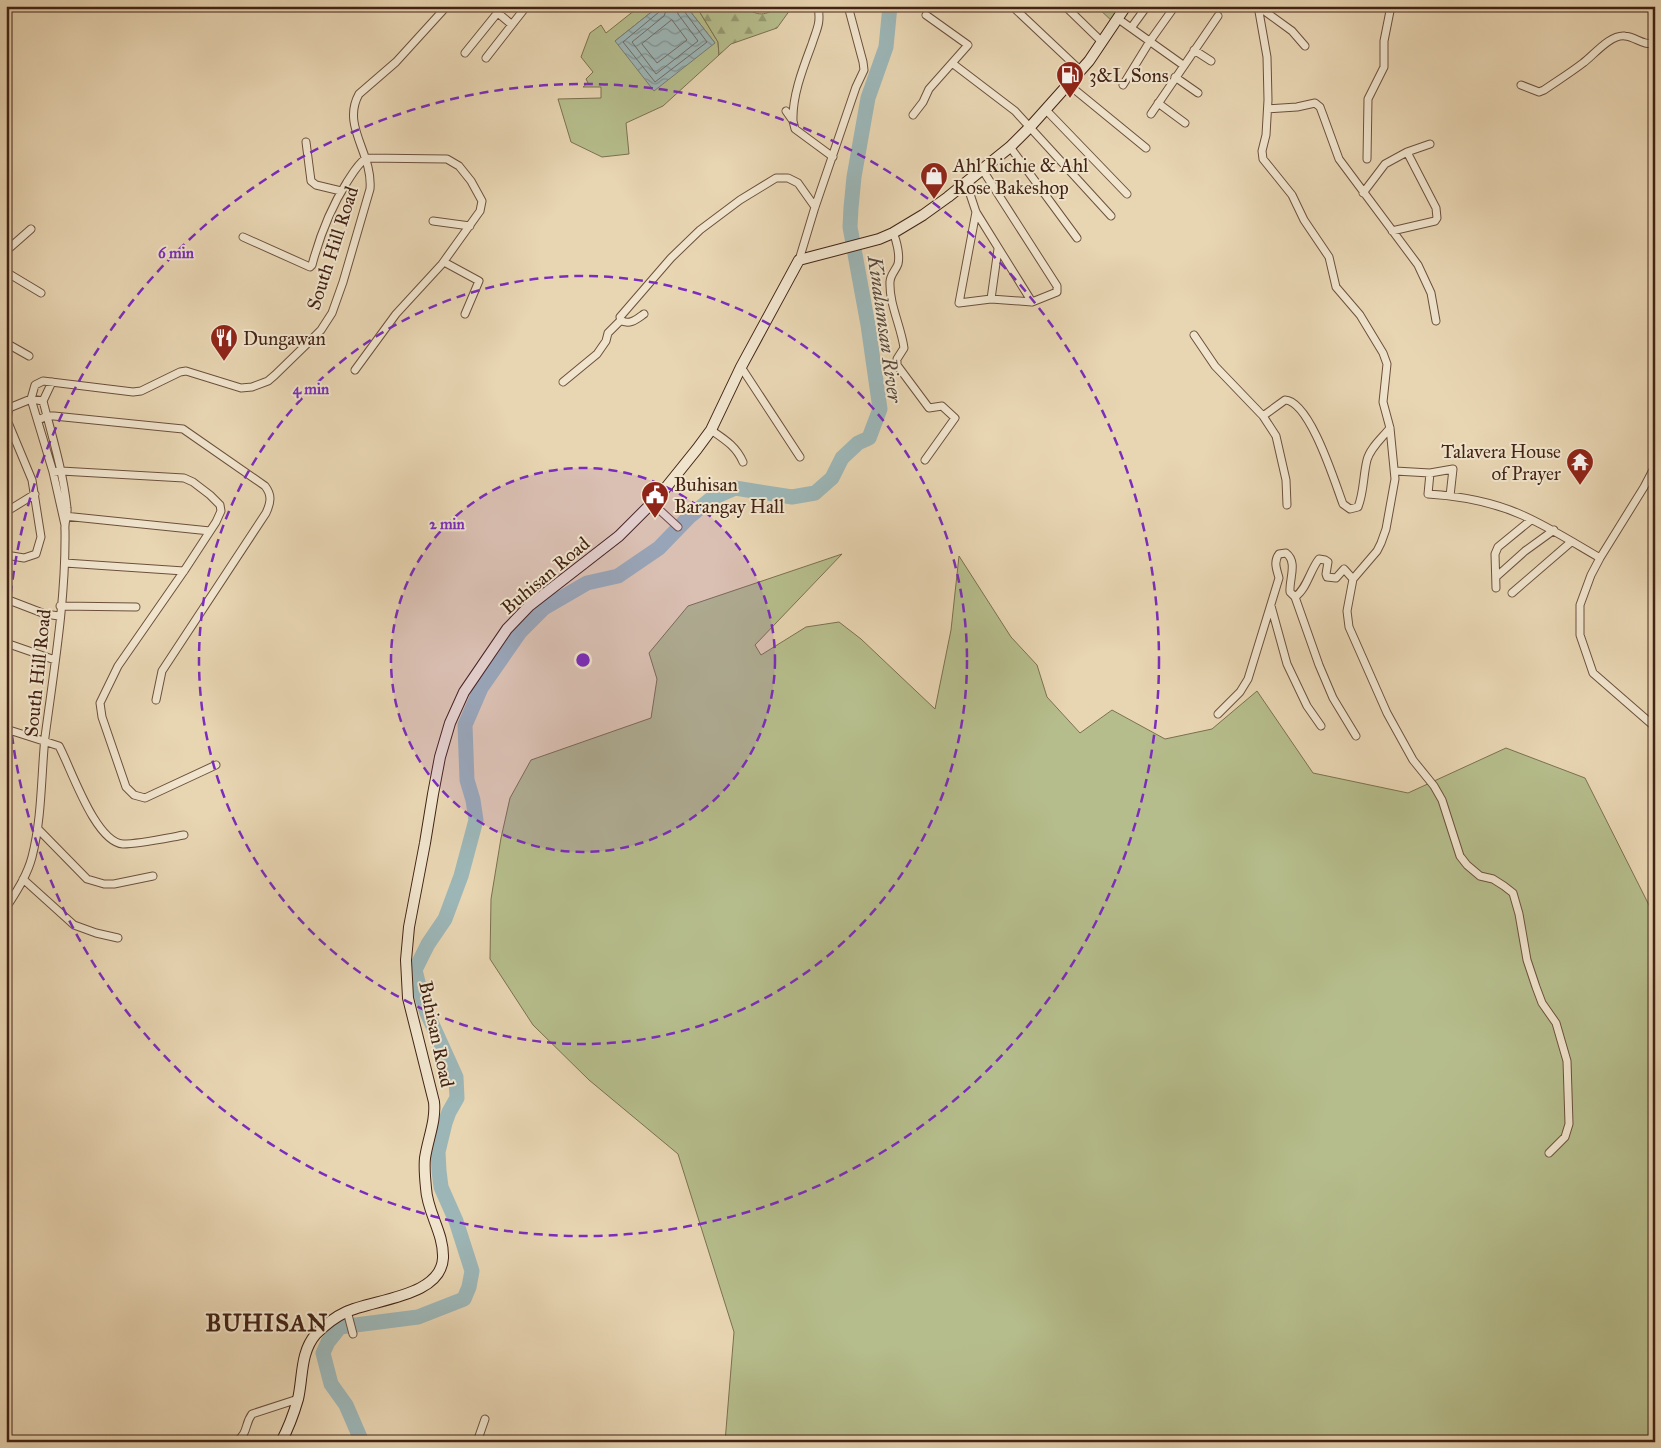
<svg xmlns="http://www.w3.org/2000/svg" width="1661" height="1448" font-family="'IM FELL Great Primer',serif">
	<defs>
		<pattern id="forest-firs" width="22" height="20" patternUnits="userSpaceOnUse" patternTransform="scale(1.25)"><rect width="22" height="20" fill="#b6bd8c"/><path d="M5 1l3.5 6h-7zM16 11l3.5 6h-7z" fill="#969971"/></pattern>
		<pattern id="water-waves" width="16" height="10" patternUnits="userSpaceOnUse" patternTransform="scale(1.25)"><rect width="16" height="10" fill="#9cb6b7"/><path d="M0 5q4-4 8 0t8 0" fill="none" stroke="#819494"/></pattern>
	</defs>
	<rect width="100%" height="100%" fill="#e8d5b2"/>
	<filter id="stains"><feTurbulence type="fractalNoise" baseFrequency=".004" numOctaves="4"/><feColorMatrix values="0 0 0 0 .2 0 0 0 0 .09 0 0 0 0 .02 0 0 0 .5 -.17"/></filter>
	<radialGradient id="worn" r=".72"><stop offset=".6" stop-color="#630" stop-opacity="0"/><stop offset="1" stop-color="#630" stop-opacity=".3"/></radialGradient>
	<path fill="#b6bd8c" stroke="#7c7050" d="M640 6H659L615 41 715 43 686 6H696L718 42 719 55 663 106 626 123 629 154 602 157 571 142 558 99 601 98V87H583L588 83 586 79 593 72 581 57 590 33 601 25 606 33Z
		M842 554 755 645 761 655 806 627 839 622 861 639 935 709 951 630 959 556 1011 637 1037 665 1047 697 1080 733 1112 710 1165 739 1212 729 1257 691 1313 773 1408 793 1506 748 1585 778 1655 917V1442H725L734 1332 678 1154 589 1080 533 1025 490 959 491 899 501 838 510 798 531 760 651 718 657 679 649 653 688 606Z"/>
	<path fill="url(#forest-firs)" stroke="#7c7050" d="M696 6H746C755 17 768 16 777 6H783L790 10 777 28 731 44 719 55 718 42Z
		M1096 6H1127L1114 23Z"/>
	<path fill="url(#water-waves)" stroke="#787b76" d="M659 6H686L715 43 654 91 615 41Z"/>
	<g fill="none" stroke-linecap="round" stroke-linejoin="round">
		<path stroke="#6f6c66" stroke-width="1" d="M661 6 659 12 623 42 655 82 707 42 684 11 683 6
			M668 6 664 16 632 42 656 74 698 41 678 14 677 6
			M672 20 687 40 657 63 642 44Z"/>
		<path stroke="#9cb6b7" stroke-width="15" d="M362 1442 346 1405 331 1384 323 1353 328 1342 340 1327 418 1317 464 1299 469 1287 472 1271 456 1221 441 1187 439 1171 438 1152 445 1123 449 1112 457 1098 456 1077 427 1013 421 994 415 970 428 944 445 919 461 876 476 820 473 800 467 780 465 725 481 688 520 632 544 608 587 583 618 576 659 548 689 517 712 498 735 488 792 497 815 493 832 478 842 458 858 443 869 438 880 409 868 325 850 227 851 208 854 177 868 98 886 47 890 6"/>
		<defs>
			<path id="street" d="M1012 6 1081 71
				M1065 6 1102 42
				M1258 6 1267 57 1268 100 1266 135 1262 151 1263 159 1292 195 1304 220 1329 257 1336 287 1360 315 1383 353 1387 364 1383 402 1390 428 1395 479 1386 529 1381 543 1377 551 1353 579 1347 611 1349 627 1387 713 1413 760 1434 786 1442 800 1460 856 1467 865 1480 876 1493 879 1504 886 1513 893 1519 914 1527 960 1536 987 1542 1003 1556 1023 1567 1061 1569 1124 1565 1137 1549 1153
				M1259 7 1292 31 1305 46
				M498 13 511 24
				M1117 18 1183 65
				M1131 28 1147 6
				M1194 50 1211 61
				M465 53 503 6
				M486 58 525 8
				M952 63 1015 111 1111 216
				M1175 77 1198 93
				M1069 85 1146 148
				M1123 85 1150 41 1175 6
				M1521 85 1539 92 1544 90C1557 81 1570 73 1583 63 1593 56 1610 34 1625 36 1636 37 1643 46 1655 43
				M1158 103 1185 123
				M1268 109 1297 107 1315 103 1320 107 1323 115 1339 159 1418 265 1431 293 1436 321
				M1046 110 1127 194
				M786 111 793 121 795 129 833 157
				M1151 114 1218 16
				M913 115 923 102 929 89 968 45 926 15
				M793 121C792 96 803 68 812 44 817 28 821 24 818 6
				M306 142 311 181 316 185 341 191
				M1010 147 1077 238
				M1367 159 1368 99 1384 67V41L1391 6
				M966 182 976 212 1032 302
				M1363 193 1385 164 1407 152 1430 144
				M976 212 959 303 991 299 1032 302 1057 292V286L982 169
				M433 221 470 226
				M1392 231 1435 221 1437 218 1436 208 1407 152
				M893 233C897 241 900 256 898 264 896 270 890 275 890 282 889 304 901 326 904 348L897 359V365L929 408 942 406 955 418 925 460
				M243 237 310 267 312 265C320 235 330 209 347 182 353 173 357 165 366 158L447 159 459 166 471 181 482 201 480 211 442 264 396 314 355 370
				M6 251 31 229
				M799 260 815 207 856 87 864 70 863 62 848 6
				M444 262 479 281 465 314
				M6 272 41 293
				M991 299 998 249
				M644 314C637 319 629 326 621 320L620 317 671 258 700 230 740 200 776 178H788L798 183 815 207
				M1194 335 1215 366 1263 416 1276 436 1286 480 1287 505
				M6 343 29 356
				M741 367 800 457
				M563 382 597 354 606 341 608 333 621 320
				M7 407 9 408 31 399 43 401
				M1263 416 1285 400C1310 401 1335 483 1343 504L1350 509 1358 507C1364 492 1363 476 1367 460 1370 448 1382 438 1390 428
				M38 420 47 416H54L183 429 265 486C272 495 271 502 266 513L162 671 156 700
				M711 430C724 439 736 446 743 462
				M1655 466 1644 487 1600 558 1591 575 1580 605V635L1593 673 1655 727
				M1395 471 1430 473 1453 469 1450 496
				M53 472 61 471 184 478 193 482 210 495 220 505 221 511 216 522 184 571 118 666 100 703 102 717 126 787 134 795 145 798 216 765
				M1430 473 1428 494C1460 496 1493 502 1522 515 1549 527 1574 543 1600 558
				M652 503 678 527
				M6 510H9L35 494
				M64 516 210 531
				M65 525 53 472 31 399 35 385 43 381 133 392 141 391 180 372 186 371 241 388 252 387 268 381 275 375 312 339 321 330 332 313 343 282 370 189C373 153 341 126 359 94L396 62 447 6
				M6 555 24 558 36 554 41 537 32 480 7 420 9 408
				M65 563 184 571
				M1496 577 1525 551 1554 530
				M1496 588 1495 554 1498 547 1531 520
				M1512 593 1571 542
				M1295 597C1307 589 1310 570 1319 559L1325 560 1328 562 1326 574 1327 577 1336 578 1344 569 1353 579
				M6 599 45 614 59 616
				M60 606 136 607
				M1271 606 1287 664 1307 706 1321 726
				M6 643 55 660
				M1218 714 1240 692 1248 679 1279 578C1277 570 1273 562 1279 554L1286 553C1298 562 1289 579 1290 592L1295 597 1319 665 1333 698 1356 736
				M6 729 59 746C71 768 95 842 123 844 139 844 167 838 184 835
				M6 751 9 730
				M38 829 87 879 104 884H114L153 876
				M23 879 74 925 96 933 118 938
				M6 908C16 892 27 876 32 857 42 818 41 777 45 737 54 669 66 599 65 530 64 522 68 515 67 508 63 471 52 436 43 401L52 382
				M347 1311 353 1334
				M236 1442C249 1432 244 1425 252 1414L298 1399
				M477 1442 485 1419"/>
			<path id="secondary" d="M281 1442C288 1429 294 1413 298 1399 303 1378 300 1352 316 1334 325 1325 335 1317 346 1312 374 1299 441 1297 443 1258 444 1233 427 1212 426 1188 425 1178 424 1167 425 1158 428 1138 436 1121 434 1102L408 998 406 960 409 927 425 843 433 794 440 757 450 723 464 692 507 629 529 606 619 536 660 495 697 449 711 430 741 367 799 260 879 239 893 233 923 215 948 197 1010 147 1030 127 1089 61 1126 6"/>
		</defs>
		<use href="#street" stroke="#6c503c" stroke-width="9"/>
		<use href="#secondary" stroke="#422314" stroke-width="12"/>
		<use href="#street" stroke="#f0e4cd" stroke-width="7"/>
		<use href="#secondary" stroke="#f0e4cd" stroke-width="10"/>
	</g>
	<circle cx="583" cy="660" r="192" fill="#7b2cbf" fill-opacity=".12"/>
	<g fill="none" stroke="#7b2cbf" stroke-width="2.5" stroke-dasharray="9 6">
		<circle cx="583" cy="660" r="192"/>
		<circle cx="583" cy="660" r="384"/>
		<circle cx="583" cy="660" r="576"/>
	</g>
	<defs>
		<symbol id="fuel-pin" viewBox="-11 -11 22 30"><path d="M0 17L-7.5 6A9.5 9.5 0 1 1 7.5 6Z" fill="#8f2418" stroke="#f0e4cd"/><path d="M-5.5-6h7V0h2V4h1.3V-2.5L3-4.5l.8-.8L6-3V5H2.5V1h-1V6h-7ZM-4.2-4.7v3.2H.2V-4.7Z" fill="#fff"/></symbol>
		<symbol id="shop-pin" viewBox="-11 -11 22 30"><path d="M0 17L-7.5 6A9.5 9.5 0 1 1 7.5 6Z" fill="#8f2418" stroke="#f0e4cd"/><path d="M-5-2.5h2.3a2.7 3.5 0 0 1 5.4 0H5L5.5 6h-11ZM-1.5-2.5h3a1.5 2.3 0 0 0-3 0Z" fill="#fff"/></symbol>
		<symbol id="restaurant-pin" viewBox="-11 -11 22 30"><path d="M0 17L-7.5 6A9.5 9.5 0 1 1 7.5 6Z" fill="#8f2418" stroke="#f0e4cd"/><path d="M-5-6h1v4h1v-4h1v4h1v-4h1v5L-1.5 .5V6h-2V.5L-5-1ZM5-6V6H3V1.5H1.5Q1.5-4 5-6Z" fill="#fff"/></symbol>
		<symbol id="temple-pin" viewBox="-11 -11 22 30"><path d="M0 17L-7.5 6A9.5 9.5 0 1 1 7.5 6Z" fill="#8f2418" stroke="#f0e4cd"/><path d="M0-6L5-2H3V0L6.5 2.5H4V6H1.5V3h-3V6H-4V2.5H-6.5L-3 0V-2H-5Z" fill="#fff"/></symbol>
		<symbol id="civic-pin" viewBox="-11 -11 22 30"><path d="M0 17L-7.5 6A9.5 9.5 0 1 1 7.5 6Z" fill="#8f2418" stroke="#f0e4cd"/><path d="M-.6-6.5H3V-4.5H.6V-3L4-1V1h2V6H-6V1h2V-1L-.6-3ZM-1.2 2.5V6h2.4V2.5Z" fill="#fff"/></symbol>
	</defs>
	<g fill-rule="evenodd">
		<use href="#fuel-pin" x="1054" y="59" width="32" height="43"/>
		<use href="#shop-pin" x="918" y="160" width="32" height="43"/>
		<use href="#restaurant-pin" x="208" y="322" width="32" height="43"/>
		<use href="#temple-pin" x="1564" y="446" width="32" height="43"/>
		<use href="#civic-pin" x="639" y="479" width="32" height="43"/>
	</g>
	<g text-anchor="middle" stroke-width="4" stroke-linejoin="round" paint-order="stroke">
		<g font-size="19" fill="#422314" stroke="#f0e4cd" text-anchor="start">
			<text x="1089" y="82">3&amp;L Sons</text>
			<text x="953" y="172">Ahl Richie &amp; Ahl<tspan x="953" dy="22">Rose Bakeshop</tspan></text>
			<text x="243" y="345">Dungawan</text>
			<text x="1561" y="458" text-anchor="end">Talavera House<tspan x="1561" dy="22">of Prayer</tspan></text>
			<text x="674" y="491">Buhisan<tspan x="674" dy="22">Barangay Hall</tspan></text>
		</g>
		<g font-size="19" fill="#422314" stroke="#f0e4cd">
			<text transform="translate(332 248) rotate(-72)" y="7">South Hill Road</text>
			<text transform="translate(545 575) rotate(-40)" y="7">Buhisan Road</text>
			<text transform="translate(37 673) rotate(-84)" y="7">South Hill Road</text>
			<text transform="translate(437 1034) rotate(78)" y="7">Buhisan Road</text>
		</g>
		<g font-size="20" font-style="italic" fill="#58483d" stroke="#f0e4cd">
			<text transform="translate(885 329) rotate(82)" y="7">Kinalumsan River</text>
		</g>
		<g font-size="24" font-weight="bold" letter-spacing="1" fill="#422314" stroke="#f0e4cd">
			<text x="267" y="1331">BUHISAN</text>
		</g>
	</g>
	<circle cx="583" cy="660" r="8" fill="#7b2cbf" stroke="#f0e4cd" stroke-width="2.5"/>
	<g font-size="15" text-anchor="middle" font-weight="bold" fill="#7b2cbf" stroke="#f0e4cd" stroke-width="4" stroke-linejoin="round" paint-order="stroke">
		<text x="176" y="258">6 min</text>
		<text x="311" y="394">4 min</text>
		<text x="447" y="529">2 min</text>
	</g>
	<rect width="1661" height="1448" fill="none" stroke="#e8d5b2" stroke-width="25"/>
	<rect x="8" y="8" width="1646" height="1433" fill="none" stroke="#422314" stroke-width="2.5"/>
	<rect x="12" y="12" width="1636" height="1423" fill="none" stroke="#422314"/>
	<rect width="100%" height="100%" filter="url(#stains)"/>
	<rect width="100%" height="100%" fill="url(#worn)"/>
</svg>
